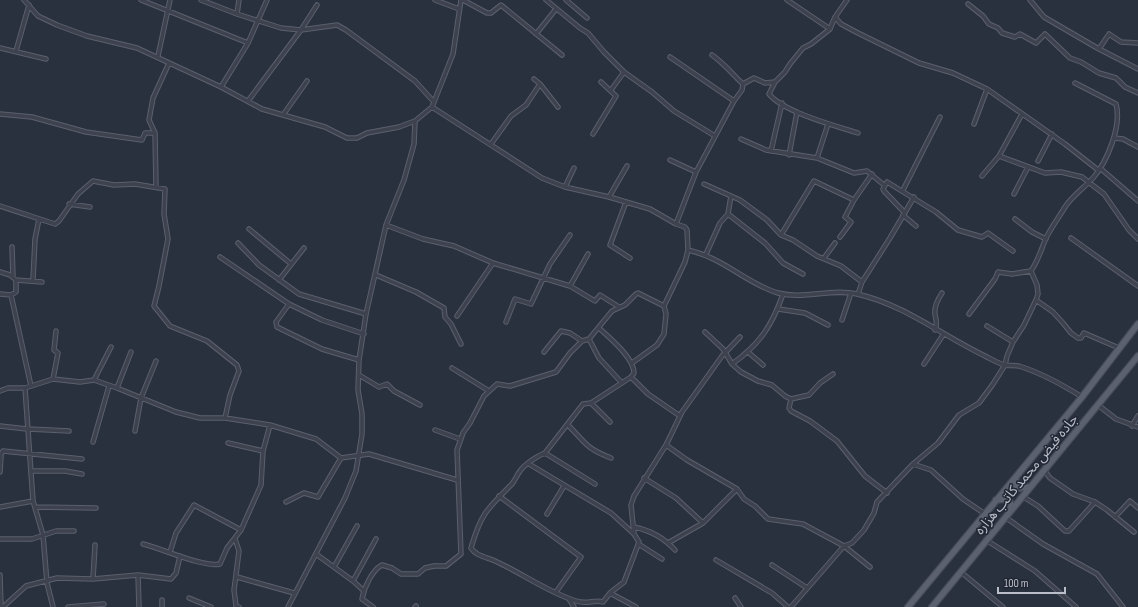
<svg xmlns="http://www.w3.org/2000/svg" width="1138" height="607" font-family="'Sofia Sans Condensed','Noto Sans Arabic',sans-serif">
	<rect width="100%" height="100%" fill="#29303e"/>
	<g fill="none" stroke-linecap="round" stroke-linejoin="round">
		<defs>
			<path id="street" d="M24 0 38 16 57 25 87 36 137 48 221 87 262 109 325 127 347 138H357L367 133 399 127 415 121 432 107 453 54 461 0
				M141 0 248 43
				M201 0 237 14
				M239 0 237 14 281 28 301 30 337 25 346 30 415 81 434 102
				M435 0 459 9
				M463 0 487 13H491L501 5 562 55
				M546 0 580 28 588 33 604 52 624 72 652 92 674 111 715 136
				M566 0 587 18
				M787 0 830 29
				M1030 0 1044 17 1099 49 1138 69
				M968 4 983 16 989 24 998 28 1002 33 1015 37 1020 34 1036 43 1045 34 1070 58 1081 62 1099 73 1116 78 1125 87 1138 93
				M835 17 841 24 858 33 919 63 953 73 987 89 1065 144 1098 170
				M536 34 556 9
				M0 48 46 59
				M1099 49 1109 34 1121 42 1138 43
				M16 51 29 5
				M712 55C725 64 732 74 743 84
				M158 56 170 0
				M670 57 734 101
				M534 79 540 84 558 107
				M775 82 769 94C783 112 836 126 858 133
				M221 87 248 43 267 0
				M611 90 624 72
				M248 101 301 30 317 5
				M432 107 542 178 565 187 609 197 650 209 676 224 685 227 687 230 688 250 685 262 664 306 666 314 664 334 657 345 632 363
				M0 114 32 117 86 132 142 140 145 133H155
				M283 115 307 81
				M974 124 987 89
				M593 134 616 96 601 82
				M1114 138 1123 139 1138 147
				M741 139 766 150 817 158 854 173 867 171 884 185
				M491 144 511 116 526 105 540 84
				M771 151 782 103
				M789 155 797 112
				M999 156 1045 173 1061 172 1082 177 1104 194 1129 230 1138 239
				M817 158 828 124
				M670 160 696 172
				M1038 161 1052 134
				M1100 168 1138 201
				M982 176 999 156 1022 114
				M704 184 740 200 767 220 781 235 793 240 817 256 841 266 862 282
				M156 187 155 133 149 120 153 98 169 63
				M565 187 574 168
				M903 190 940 117
				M1014 194 1028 167
				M609 197 627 166
				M626 202 610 245 630 258
				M69 204 90 207
				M0 206 55 224 59 221 78 194 93 181 114 185 135 184 165 189 164 214 168 239 159 286 154 306 170 326 207 341 237 365 239 371 230 395 225 418
				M904 212 884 191 883 189 887 182 936 212 958 230 982 237 988 233 1013 251
				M728 214 765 243 783 263 803 274
				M903 215 916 226
				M1015 219 1032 232 1046 239
				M676 224 696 172 734 101 742 90 743 84 754 78 765 83 775 82 785 72 790 64 803 48 811 44 830 29 835 17 847 0
				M386 225 423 239 454 246 493 263 570 286 595 301 600 295 619 307
				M249 229 291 264
				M781 235 814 181 854 200
				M840 237 851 222 845 217 854 200 872 174
				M1071 238 1138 286
				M238 243 259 265 299 294 366 314
				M12 247 13 277
				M688 250C724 258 747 284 778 293 804 300 831 288 857 294 903 304 943 336 985 356 991 359 998 363 1004 365 1009 366 1014 365 1019 366 1041 373 1063 385 1082 397
				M706 254 720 223 728 214 731 196
				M220 257 289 304 322 320 364 334
				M824 258 835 243
				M0 272 10 275 16 280V292L11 295 0 294
				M376 275 416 292 444 308 445 317 451 324 461 344
				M16 280 42 282
				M33 280 35 239 39 219
				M279 280 304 248
				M570 286 588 254
				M858 294 862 282 890 238 914 197
				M11 295 31 386
				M1036 300 1053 312 1063 323 1071 333 1078 338H1081L1084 333 1119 348
				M289 304 276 322 277 327 322 349 359 360
				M778 309 805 313 828 325
				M969 314 995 279 998 272 1012 274 1031 271
				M457 316 493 263
				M842 320 851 293
				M506 322 515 299 531 304 550 264 570 235
				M987 326 1013 342
				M935 330C938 323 936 321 935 314 934 307 938 299 942 293
				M705 332 723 349 732 364 741 372 758 381 772 385 785 396 791 399 809 395 820 383 833 374
				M589 339 599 358 621 382
				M544 352 561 331 570 333 582 341
				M748 352 763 365
				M732 364C759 345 772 326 783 294
				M924 364 943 335
				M452 368 489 391
				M359 375 379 387 387 384 394 391 420 405
				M631 377 648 394 680 416
				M53 379 58 353 54 350 56 331
				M94 380 111 347
				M25 388 33 501 43 535 47 583 53 607
				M117 388 131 352
				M0 391 8 388H25L53 379 80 382 94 380 117 388 176 412 200 418H225L270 425 316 439 341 458 369 454 457 480
				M791 399 789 408 791 411 810 421 837 441 865 476 887 493
				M591 403 610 422
				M1098 405 1116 419 1138 427
				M568 425C586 443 585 448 611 458
				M0 426 27 429
				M1132 426 1138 416
				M29 429 69 431
				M435 430 460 439
				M135 431 141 398 156 361
				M93 442 109 386
				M228 443 263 451
				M666 445 687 460 737 489 744 499 755 506 768 519 803 524 844 546 852 543 864 530 874 513 877 502 913 464 938 443 959 415 979 403 993 384 1005 365 1007 356 1013 342 1024 325 1036 300 1038 294 1037 285 1031 271C1038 261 1041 250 1046 238 1051 228 1059 217 1065 207 1073 195 1084 188 1093 178 1107 162 1122 126 1116 104L1075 83
				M545 453 595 484
				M0 456 3 451 82 459
				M529 464 611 513 634 534 639 542 624 582 610 593 603 602C594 599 588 605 576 601 547 592 522 573 495 561 486 557 476 556 471 548 481 513 488 508 512 484 515 480 517 475 520 471 525 464 537 456 545 453L583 404 591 403 631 377 634 373C634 358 610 338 599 328
				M913 464 931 470 963 499 985 514
				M1044 470 1050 478 1073 494 1095 502 1107 510 1134 532
				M31 471H65L82 474
				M0 472 1 456
				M644 478 676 498 703 523
				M499 496 581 557 556 592
				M1022 496 1038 506 1065 531H1069L1095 502
				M286 502 304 493 318 497 341 458
				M0 507 33 501
				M35 507 96 508
				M547 514 564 486
				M1005 517 1043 544 1097 574 1123 607
				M1115 517 1130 501 1138 508
				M634 527C649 530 664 538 675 550
				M634 534 631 505 634 496 666 445 682 412 722 356 740 337
				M0 539H32L56 531H74
				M235 539 239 551 234 590 236 606 239 607
				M986 540 1035 571 1076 607
				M668 543 703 523 737 489
				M143 544C161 548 204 568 220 564L227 548 241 530 261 485 263 451 270 425
				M640 545 662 559
				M170 552 176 533 194 505 241 530
				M316 554 353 581 364 591
				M716 560 772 593 788 607
				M772 565 807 588
				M334 567 357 526
				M961 572 1003 607
				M0 575 1 607
				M138 575 139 607
				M237 577 294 593
				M93 579 95 545
				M353 581 376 539
				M610 593 636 607
				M189 598 211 607
				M735 598 741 607
				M569 599 574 607
				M3 607 26 586 57 578 93 579 138 575 171 579 176 573 180 556
				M68 607 104 604
				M162 607V600
				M288 607 345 498 356 471 362 434V414L358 390 359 360 366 314 386 225 404 180 414 144 415 121
				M373 607 362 599C364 588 372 570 382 565L392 568 401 574H418L425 568 434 566H446L461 554 457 450 463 433 470 423 484 396 497 384 510 386 556 372 570 353 582 341 589 339 612 311 625 305 636 294 638 293 664 306
				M415 607 416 606
				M791 607 844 546 870 567"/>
			<path id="primary" d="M1016 477 1015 484 1019 488 1029 487
				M996 500C1005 498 1012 499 1011 509
				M908 607 1082 397 1138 324
				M932 607 1138 356"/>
		</defs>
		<use href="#street" stroke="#5b606c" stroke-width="5.5"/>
		<use href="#primary" stroke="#464b58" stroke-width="8"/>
		<use href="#street" stroke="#3d424e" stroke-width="3.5"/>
		<use href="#primary" stroke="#5b616e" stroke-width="5.5"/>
	</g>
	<g text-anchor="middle" stroke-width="3" stroke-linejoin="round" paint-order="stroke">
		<g font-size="14" fill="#b9bec9" stroke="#222734">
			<text transform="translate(1026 474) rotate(-50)" y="5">جاده فیض محمد کاتب هزاره</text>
		</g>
	</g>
	<path d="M998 587v6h67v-6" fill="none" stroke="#b9bec9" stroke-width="2"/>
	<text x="1004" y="587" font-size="12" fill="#b9bec9" stroke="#222734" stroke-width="3" paint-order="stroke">100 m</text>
</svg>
